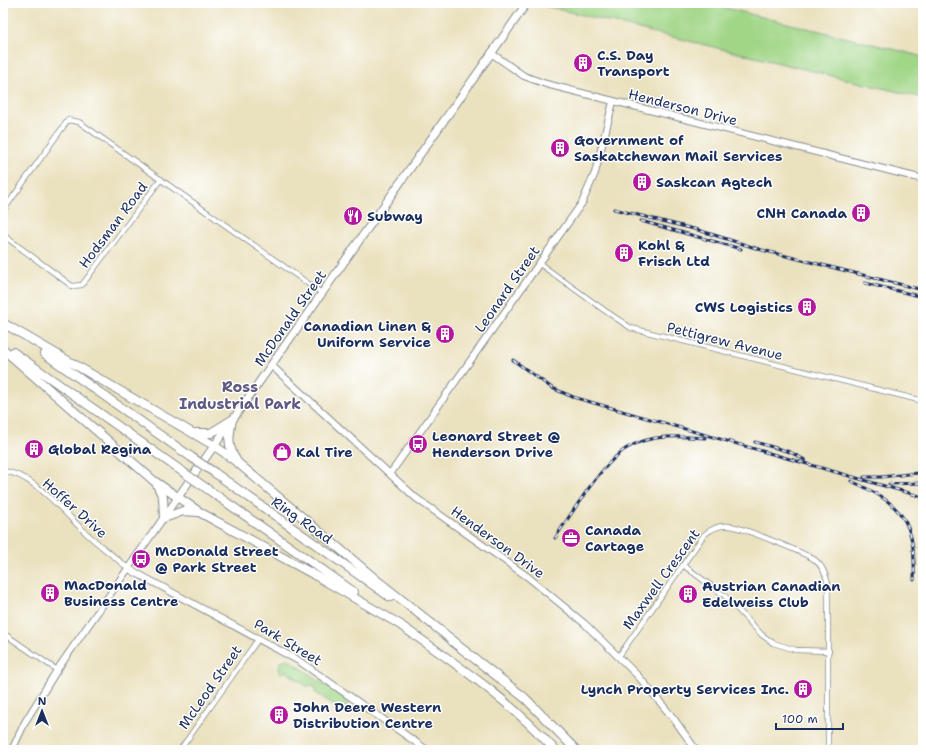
<svg xmlns="http://www.w3.org/2000/svg" width="926" height="753" font-family="'Shantell Sans',sans-serif">
	<rect width="100%" height="100%" fill="#fff"/>
	<filter id="ink" filterUnits="userSpaceOnUse"><feTurbulence type="fractalNoise" baseFrequency=".025" numOctaves="2"/><feDisplacementMap in="SourceGraphic" scale="8" xChannelSelector="R" yChannelSelector="G"/><feConvolveMatrix kernelMatrix="1 2 1 2 8 2 1 2 1" color-interpolation-filters="sRGB"/></filter>
	<filter id="wash" filterUnits="userSpaceOnUse"><feTurbulence type="fractalNoise" baseFrequency=".012" numOctaves="4" result="noise"/><feDisplacementMap in="SourceGraphic" scale="16" xChannelSelector="R" yChannelSelector="G"/><feGaussianBlur stdDeviation="0.9" result="paint"/><feColorMatrix in="noise" values="0 0 0 0 0 0 0 0 0 0 0 0 0 0 0 0 0 1.4 0 .05"/><feComposite in="paint" operator="in"/></filter>
	<g filter="url(#wash)">
		<rect width="100%" height="100%" fill="#eae1be"/>
		<path fill="#a1d687" stroke="#5e8272" d="M538 3H705L897 50 923 57V98L537 4Z
			M288 659 347 700V709L343 712H337L338 708 315 692 314 686 310 685 308 687 285 671 282 674C278 670 278 665 282 661L283 662 284 660Z"/>
	</g>
	<g filter="url(#ink)">
		<g fill="none" stroke-linecap="round" stroke-linejoin="round">
			<defs>
				<path id="street" d="M3 211 68 120 79 122 323 294
					M3 235 72 286 82 285 161 179
					M540 264 604 310 631 328 923 401
					M3 471C34 474 64 513 86 533 100 546 115 557 129 569
					M683 565 725 596 762 635 773 643 796 650 829 651
					M3 633 57 670
					M619 656 704 535C711 529 719 525 729 526 739 526 807 554 815 560 823 566 826 575 828 584V750
					M180 750 259 638"/>
				<path id="secondary" d="M491 53 524 76 546 84 923 179
					M272 366 416 498 528 577 585 624 639 677 674 719 696 750
					M390 474 582 203 595 173 613 102
					M129 569 299 661 427 750
					M12 750 25 722 57 670 178 497"/>
				<path id="primary" d="M178 497 527 3"/>
				<path id="highway" d="M3 323 215 446 238 463 379 582 456 643
					M3 349 154 481 201 513 313 574 401 625
					M13 352 183 472
					M45 354 191 457
					M232 420C229 435 227 447 236 460
					M195 433H211L232 420
					M215 473 390 597
					M156 483 163 497 164 518 183 511 198 512
					M206 488 354 592
					M396 622C454 663 507 697 555 750
					M452 641 525 698 576 750"/>
			</defs>
			<use href="#street" stroke="#82888e" stroke-width="6"/>
			<use href="#secondary" stroke="#82888e" stroke-width="8"/>
			<use href="#primary" stroke="#82888e" stroke-width="9"/>
			<use href="#highway" stroke="#82888e" stroke-width="10"/>
			<use href="#street" stroke="#fff" stroke-width="4.5"/>
			<use href="#secondary" stroke="#fff" stroke-width="6"/>
			<use href="#primary" stroke="#fff" stroke-width="7"/>
			<use href="#highway" stroke="#fff" stroke-width="8"/>
			<defs>
				<path id="rail" d="M614 209 698 230 762 250 923 290
					M641 221 741 249
					M865 283 923 297
					M513 360 552 388 573 397 923 497
					M755 442 790 452 805 460
					M864 477H881L918 473
					M851 481C903 504 916 522 914 580
					M889 484 923 483
					M555 538C572 513 602 463 627 448 650 434 680 436 705 438"/>
			</defs>
			<use href="#rail" stroke="#1b2f5e" stroke-width="3"/>
			<use href="#rail" stroke="#fff" stroke-width="1.5" stroke-dasharray="4.5" stroke-linecap="butt"/>
			<defs>
				<path id="highway-bridge" d="M191 457 215 473
					M183 472 206 488"/>
			</defs>
			<use href="#highway-bridge" stroke="#82888e" stroke-width="10" stroke-linecap="butt"/>
			<use href="#highway-bridge" stroke="#fff" stroke-width="8"/>
		</g>
	</g>
	<defs>
		<symbol id="building-disc" viewBox="-11 -11 22 22"><circle r="9.5" fill="#b5179e" stroke="#fff"/><path d="M-4-6H4V6H1V3H-1V6H-4ZM-2.5-4.3h1.7v1.8h-1.7ZM.8-4.3h1.7v1.8H.8ZM-2.5-1h1.7V.8h-1.7ZM.8-1h1.7V.8H.8Z" fill="#fff"/></symbol>
		<symbol id="restaurant-disc" viewBox="-11 -11 22 22"><circle r="9.5" fill="#b5179e" stroke="#fff"/><path d="M-5-6h1v4h1v-4h1v4h1v-4h1v5L-1.5 .5V6h-2V.5L-5-1ZM5-6V6H3V1.5H1.5Q1.5-4 5-6Z" fill="#fff"/></symbol>
		<symbol id="bus-disc" viewBox="-11 -11 22 22"><circle r="9.5" fill="#b5179e" stroke="#fff"/><path d="M-5-6H5V4H4V6H2V4H-2V6H-4V4H-5ZM-3.5-4V0h7V-4ZM-3.5 1.2v1.5H-2V1.2ZM2 1.2v1.5H3.5V1.2Z" fill="#fff"/></symbol>
		<symbol id="shop-disc" viewBox="-11 -11 22 22"><circle r="9.5" fill="#b5179e" stroke="#fff"/><path d="M-5-2.5h2.3a2.7 3.5 0 0 1 5.4 0H5L5.5 6h-11ZM-1.5-2.5h3a1.5 2.3 0 0 0-3 0Z" fill="#fff"/></symbol>
		<symbol id="office-disc" viewBox="-11 -11 22 22"><circle r="9.5" fill="#b5179e" stroke="#fff"/><path d="M-6-3h4V-5.5h4V-3h4V5H-6ZM-1-4.5V-3h2v-1.5ZM-6 0V1H6V0Z" fill="#fff"/></symbol>
	</defs>
	<g fill-rule="evenodd">
		<use href="#building-disc" x="572" y="52" width="22" height="22"/>
		<use href="#building-disc" x="549" y="137" width="22" height="22"/>
		<use href="#building-disc" x="631" y="171" width="22" height="22"/>
		<use href="#building-disc" x="850" y="202" width="22" height="22"/>
		<use href="#restaurant-disc" x="342" y="205" width="22" height="22"/>
		<use href="#building-disc" x="613" y="242" width="22" height="22"/>
		<use href="#building-disc" x="796" y="296" width="22" height="22"/>
		<use href="#building-disc" x="434" y="323" width="22" height="22"/>
		<use href="#bus-disc" x="407" y="433" width="22" height="22"/>
		<use href="#building-disc" x="23" y="438" width="22" height="22"/>
		<use href="#shop-disc" x="271" y="441" width="22" height="22"/>
		<use href="#office-disc" x="560" y="527" width="22" height="22"/>
		<use href="#bus-disc" x="130" y="548" width="22" height="22"/>
		<use href="#building-disc" x="39" y="582" width="22" height="22"/>
		<use href="#building-disc" x="677" y="583" width="22" height="22"/>
		<use href="#building-disc" x="792" y="678" width="22" height="22"/>
		<use href="#building-disc" x="268" y="704" width="22" height="22"/>
	</g>
	<g text-anchor="middle" stroke-width="3" stroke-linejoin="round" paint-order="stroke">
		<g font-size="14" font-weight="bold" fill="#1b2f5e" stroke="#fff" text-anchor="start">
			<text x="597" y="60">C.S. Day<tspan x="597" dy="16">Transport</tspan></text>
			<text x="574" y="145">Government of<tspan x="574" dy="16">Saskatchewan Mail Services</tspan></text>
			<text x="656" y="187">Saskcan Agtech</text>
			<text x="847" y="218" text-anchor="end">CNH Canada</text>
			<text x="367" y="221">Subway</text>
			<text x="638" y="250">Kohl &amp;<tspan x="638" dy="16">Frisch Ltd</tspan></text>
			<text x="793" y="312" text-anchor="end">CWS Logistics</text>
			<text x="431" y="331" text-anchor="end">Canadian Linen &amp;<tspan x="431" dy="16">Uniform Service</tspan></text>
			<text x="432" y="441">Leonard Street @<tspan x="432" dy="16">Henderson Drive</tspan></text>
			<text x="48" y="454">Global Regina</text>
			<text x="296" y="457">Kal Tire</text>
			<text x="585" y="535">Canada<tspan x="585" dy="16">Cartage</tspan></text>
			<text x="155" y="556">McDonald Street<tspan x="155" dy="16">@ Park Street</tspan></text>
			<text x="64" y="590">MacDonald<tspan x="64" dy="16">Business Centre</tspan></text>
			<text x="702" y="591">Austrian Canadian<tspan x="702" dy="16">Edelweiss Club</tspan></text>
			<text x="789" y="694" text-anchor="end">Lynch Property Services Inc.</text>
			<text x="293" y="712">John Deere Western<tspan x="293" dy="16">Distribution Centre</tspan></text>
		</g>
		<g font-size="14" fill="#1b2f5e" stroke="#fff">
			<text transform="translate(683 107) rotate(14)" y="5">Henderson Drive</text>
			<text transform="translate(113 225) rotate(-53)" y="5">Hodsman Road</text>
			<text transform="translate(507 289) rotate(-55)" y="5">Leonard Street</text>
			<text transform="translate(290 318) rotate(-55)" y="5">McDonald Street</text>
			<text transform="translate(725 341) rotate(14)" y="5">Pettigrew Avenue</text>
			<text transform="translate(75 508) rotate(42)" y="5">Hoffer Drive</text>
			<text transform="translate(302 520) rotate(35)" y="5">Ring Road</text>
			<text transform="translate(498 542) rotate(36)" y="5">Henderson Drive</text>
			<text transform="translate(661 579) rotate(-54)" y="5">Maxwell Crescent</text>
			<text transform="translate(288 642) rotate(31)" y="5">Park Street</text>
			<text transform="translate(210 687) rotate(-55)" y="5">McLeod Street</text>
		</g>
		<g font-size="15" font-weight="bold" fill="#605982" stroke="#fff">
			<text x="240" y="392">Ross<tspan x="240" dy="17">Industrial Park</tspan></text>
		</g>
	</g>
	<rect width="926" height="753" fill="none" stroke="#fff" stroke-width="16"/>
	<g transform="translate(42 711)" stroke="#ffffff" stroke-width="3" paint-order="stroke">
	<path d="M0-3L7 15L0 10L-7 15Z" fill="#1b2f5e"/>
	<text y="-6" font-size="11" font-weight="bold" text-anchor="middle" fill="#1b2f5e">N</text>
	</g>
	<path d="M776 723v6h67v-6" fill="none" stroke="#1b2f5e" stroke-width="2"/>
	<text x="782" y="723" font-size="12" fill="#1b2f5e" stroke="#ffffff" stroke-width="3" paint-order="stroke">100 m</text>
</svg>
